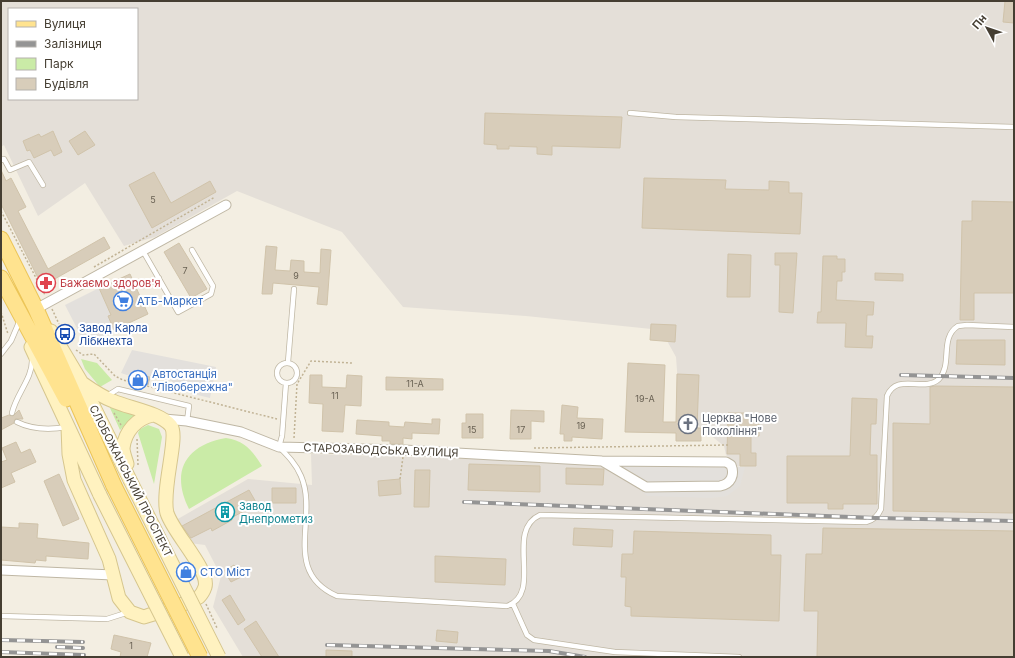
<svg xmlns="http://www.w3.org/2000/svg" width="1015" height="658" font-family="Inter,sans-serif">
	<rect width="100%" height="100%" fill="#f3eee2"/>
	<path fill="#e4dfd8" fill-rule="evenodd" d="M1 1H1014V657H243L213 607 221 576 205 545 189 543 176 520 248 479 312 485 311 454 745 467 737 466 726 455 724 446 680 411 676 357 661 330 526 316 403 307 342 232 237 191 155 237 124 246 85 183 38 216 4 145 1 147ZM9 9H137V99H9Z"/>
	<path fill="#caeba7" d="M81 359 97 363 112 380 100 387 85 369Z
		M111 407 135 415 120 430 110 408Z
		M148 425 159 429 162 437 154 484 138 433 140 429Z
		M226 438C245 441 252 450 262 466L189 509C170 471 186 445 226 438Z"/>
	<path fill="#e3e0dc" d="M99 288 111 315 108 316 114 330 91 344 84 342 65 305Z
		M132 350 216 367 210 398 173 389 172 381 135 373 127 375 121 373Z
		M615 462 745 467 740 486 727 496 711 498 647 496Z"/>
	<path fill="#d8cdba" stroke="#d0c3aa" d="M1005 1H1014V23L1003 22Z
		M485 113 622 117 620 148 552 146V155L537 154V147L509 146V149H497V145L484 144Z
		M53 131 62 152 54 156 51 150 34 158 30 150 27 151 23 141 39 134 41 137Z
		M85 131 95 145 78 155 69 141Z
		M1 170 6 181 11 178 26 207 18 211 48 269 104 237 110 248 42 286 1 204Z
		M154 172 171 203 210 181 216 192 152 228 129 185Z
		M644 178 726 180 725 189 769 190V181L789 182V193H802L800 234 642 228Z
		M972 201 1014 202V293H974V320H960L962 221H972Z
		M179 243 207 289 191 298 164 252Z
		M266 246 277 247 275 270 290 271 291 260 304 261V272L320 273 321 249 331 250 327 305 317 304 319 287 273 283 272 294H262Z
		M775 253H797L793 313 779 312 780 265H775Z
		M728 254 751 255 750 297H727Z
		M823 256H837V259H845V272H842V281H837L836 300 874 302 873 315H867L866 336H873L872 348 845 347 846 323H817L818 312H821Z
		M875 273 903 274V281L875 280Z
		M130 274 148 314 114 330 108 316 111 315 99 288Z
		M651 324 676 325 675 342 650 340Z
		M957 340H1005V365L956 364Z
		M628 363 665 365 663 422H676L677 374 699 375 697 428H701V441H676V433L625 432Z
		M310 375H322V387L346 388 347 375 362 376 361 406 345 405 343 432 322 431 323 404 309 403Z
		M143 376 150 377 148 385 141 383Z
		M386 377 443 379V390H386Z
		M935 386 1014 387 1013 513 893 511V423L930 424V387Z
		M852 398 877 399 876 424H871L870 455H877V504H843V509H828V503H787V456H850Z
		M562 405 578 407 577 418 603 419 602 439 572 437V441H564V434H560Z
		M19 410 23 419H15L14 423 1 430V418L9 415 13 416Z
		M511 410 544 411V422L531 421V439H510Z
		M728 413H748V419H759V436H751V453H756V466H740V454H727Z
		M466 414H483V438H462V423H466Z
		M432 419H440L439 434 412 433V439L403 438V444H390V441H382V436L356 434 357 420 389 422V426L404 427 405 422 432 424Z
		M16 442 21 453 30 449 36 462 11 473 15 482 1 488V462L7 460 2 448Z
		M469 464 540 466V492L468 490Z
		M566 468 604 469 603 485 566 484Z
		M415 470H430L429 507H414Z
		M59 474 79 519 63 526 44 481Z
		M400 479 401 494 379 496 378 481Z
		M272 488H296V503H272Z
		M249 490 257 504 231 518 232 520 212 531 211 528 191 538 182 526Z
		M19 523 38 524 37 538 89 543 88 559 46 556V561L36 560 35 563 1 560V527L19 528Z
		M574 528 613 530 612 547 573 545Z
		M823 528 1014 531V657H817L818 611H804L806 554H822Z
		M634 531 771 535V555H781L779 621 631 616V607L625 606 626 577H621L622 554H633Z
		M435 556 506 559 505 585 435 582Z
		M234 565 241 577 231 582 224 571Z
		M230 595 245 620 238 625 222 600Z
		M256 621 279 657H262L244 629Z
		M437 630 458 632 457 643 436 641Z
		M114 635 151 643 147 657H120L121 652 111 649Z
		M326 650 352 651V657H326Z"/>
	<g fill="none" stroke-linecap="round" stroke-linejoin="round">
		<defs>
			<path id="service" d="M630 113 676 117 1014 127
				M1 160 4 159 10 170 29 162 43 185
				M143 251 178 312 211 294 213 286 192 250
				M144 286 159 278
				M1 354 11 341 20 320
				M288 362 294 289
				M277 373a10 10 0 1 1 20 0a10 10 0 1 1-20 0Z
				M286 383 282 436 279 447C288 456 296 464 301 476 319 518 281 571 337 596L507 606C544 593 504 531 540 515L866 522C874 520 878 516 881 509L887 396C897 372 924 393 939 379 953 364 939 338 958 326L967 325 1014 327
				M107 396 118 389 189 406 187 421
				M12 413C16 394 33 378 32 359
				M17 422C33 430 49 430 67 427
				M513 604 527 635 534 640 615 652 739 657
				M1 616 107 619 129 612"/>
			<path id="minor" d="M36 309 226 205
				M164 419 187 421 241 432 279 447 404 450 602 461 726 462 731 465C735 475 731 484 720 486L646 487 602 461
				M1 570 113 575"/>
			<path id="secondary" d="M51 331 82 383 130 480
				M31 347 100 495
				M68 427 69 454 74 480 109 559 119 598 130 612 144 617C158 612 188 604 199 597 201 595 204 590 205 587 210 570 173 533 167 513 161 490 179 437 171 426 161 413 129 408 113 401 102 397 92 390 82 383
				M127 464C126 460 123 453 123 448 125 431 137 418 153 415"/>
			<path id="primary" d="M1 239 36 309 114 486
				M1 278 66 399"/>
		</defs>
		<use href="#service" stroke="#bfb7a4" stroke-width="6"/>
		<use href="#minor" stroke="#bfb7a4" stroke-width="11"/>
		<use href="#secondary" stroke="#d6c68e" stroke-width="15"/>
		<use href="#primary" stroke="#ecc557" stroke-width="17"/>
		<path stroke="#c1b395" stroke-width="1.5" stroke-dasharray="2 2" stroke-linecap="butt" d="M1 211 45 295
			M94 267 215 197
			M52 309 59 324
			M1 312 8 334
			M76 350 83 355 94 354 115 376 123 380 277 419
			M114 413 121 425
			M294 438 297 384 311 361 352 363
			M137 439 138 465
			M534 448 728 445
			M400 479 403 457
			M206 604 217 628"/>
		<use href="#service" stroke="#fff" stroke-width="4.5"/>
		<use href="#minor" stroke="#fff" stroke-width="9"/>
		<use href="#secondary" stroke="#fff2c0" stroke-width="13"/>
		<use href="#primary" stroke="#ffe38f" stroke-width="15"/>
		<defs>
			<path id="rail" d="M901 375 1014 378
				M464 502 876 518 1014 521
				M1 640 83 642
				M327 645 549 651 585 657
				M57 647 83 648
				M1 652 84 655"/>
		</defs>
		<use href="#rail" stroke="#949494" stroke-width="4"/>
		<use href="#rail" stroke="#fff" stroke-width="2.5" stroke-dasharray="8" stroke-linecap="butt"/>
		<defs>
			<path id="secondary-bridge" d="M130 480 219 657
				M100 495 182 657"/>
			<path id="primary-bridge" d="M114 486 200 657"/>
		</defs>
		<use href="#secondary-bridge" stroke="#d6c68e" stroke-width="15" stroke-linecap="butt"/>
		<use href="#primary-bridge" stroke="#ecc557" stroke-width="17" stroke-linecap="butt"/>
		<use href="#secondary-bridge" stroke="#fff2c0" stroke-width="13"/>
		<use href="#primary-bridge" stroke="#ffe38f" stroke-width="15"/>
	</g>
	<defs>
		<symbol id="pharmacy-ring" viewBox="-11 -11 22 22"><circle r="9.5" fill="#fff" stroke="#e0444e" stroke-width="1.5"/><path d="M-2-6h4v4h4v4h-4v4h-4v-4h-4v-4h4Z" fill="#e0444e"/></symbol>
		<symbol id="supermarket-ring" viewBox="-11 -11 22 22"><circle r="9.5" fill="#fff" stroke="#3f7fe0" stroke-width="1.5"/><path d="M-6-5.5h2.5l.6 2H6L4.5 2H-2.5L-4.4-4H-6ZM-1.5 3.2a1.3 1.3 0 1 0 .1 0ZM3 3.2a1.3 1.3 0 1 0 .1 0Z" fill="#3f7fe0"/></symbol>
		<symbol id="bus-ring" viewBox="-11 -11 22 22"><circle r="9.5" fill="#fff" stroke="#1a4fb4" stroke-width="1.5"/><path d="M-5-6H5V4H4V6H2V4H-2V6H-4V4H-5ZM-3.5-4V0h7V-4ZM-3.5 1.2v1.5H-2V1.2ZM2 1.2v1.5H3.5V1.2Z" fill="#1a4fb4"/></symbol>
		<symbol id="shop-ring" viewBox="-11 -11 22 22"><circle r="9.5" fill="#fff" stroke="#3f7fe0" stroke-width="1.5"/><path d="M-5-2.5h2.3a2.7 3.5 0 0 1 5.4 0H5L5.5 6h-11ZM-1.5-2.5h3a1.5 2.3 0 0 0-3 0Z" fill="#3f7fe0"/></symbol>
		<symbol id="church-ring" viewBox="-11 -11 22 22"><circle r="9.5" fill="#fff" stroke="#6b7280" stroke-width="1.5"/><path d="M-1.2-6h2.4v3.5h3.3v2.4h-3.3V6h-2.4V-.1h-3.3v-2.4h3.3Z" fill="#6b7280"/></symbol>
		<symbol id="building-ring" viewBox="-11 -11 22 22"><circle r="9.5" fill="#fff" stroke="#0f9aa8" stroke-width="1.5"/><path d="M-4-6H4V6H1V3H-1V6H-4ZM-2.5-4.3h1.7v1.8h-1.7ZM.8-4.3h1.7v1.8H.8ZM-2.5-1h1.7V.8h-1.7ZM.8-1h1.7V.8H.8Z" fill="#0f9aa8"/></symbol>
	</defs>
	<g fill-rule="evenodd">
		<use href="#pharmacy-ring" x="35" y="272" width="22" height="22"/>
		<use href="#supermarket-ring" x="112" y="290" width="22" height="22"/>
		<use href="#bus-ring" x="54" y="323" width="22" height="22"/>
		<use href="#shop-ring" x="127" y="369" width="22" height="22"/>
		<use href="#church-ring" x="677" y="413" width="22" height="22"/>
		<use href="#building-ring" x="214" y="501" width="22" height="22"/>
		<use href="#shop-ring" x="175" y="561" width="22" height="22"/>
	</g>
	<g text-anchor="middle" stroke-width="4" stroke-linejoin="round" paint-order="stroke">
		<g font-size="9" fill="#6a6254">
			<text x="153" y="203">5</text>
			<text x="185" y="274">7</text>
			<text x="296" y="279">9</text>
			<text x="415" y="387">11-А</text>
			<text x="335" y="399">11</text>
			<text x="645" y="402">19-А</text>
			<text x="581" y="429">19</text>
			<text x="472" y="433">15</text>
			<text x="521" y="433">17</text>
			<text x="131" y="649">1</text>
		</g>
		<g font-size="11" fill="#be3a42" stroke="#fff" text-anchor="start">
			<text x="60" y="287">Бажаємо здоров'я</text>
		</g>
		<g font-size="11" fill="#366cbe" stroke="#fff" text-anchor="start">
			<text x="137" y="305">АТБ-Маркет</text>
			<text x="152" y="378">Автостанція<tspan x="152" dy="13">"Лівобережна"</tspan></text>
			<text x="200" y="576">СТО Міст</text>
		</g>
		<g font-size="11" fill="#164399" stroke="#fff" text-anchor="start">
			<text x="79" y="332">Завод Карла<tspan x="79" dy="13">Лібкнехта</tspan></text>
		</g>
		<g font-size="11" fill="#5b616d" stroke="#fff" text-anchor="start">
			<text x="702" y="422">Церква "Нове<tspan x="702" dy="13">Покоління"</tspan></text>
		</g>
		<g font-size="11" fill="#453e32" stroke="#fff">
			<text transform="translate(381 450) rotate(2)" y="4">СТАРОЗАВОДСЬКА ВУЛИЦЯ</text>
			<text transform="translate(131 481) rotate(63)" y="4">СЛОБОЖАНСЬКИЙ ПРОСПЕКТ</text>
		</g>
		<g font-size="11" fill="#0d838f" stroke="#fff" text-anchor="start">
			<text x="239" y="510">Завод<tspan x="239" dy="13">Днепрометиз</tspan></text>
		</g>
	</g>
	<rect width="1015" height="658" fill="none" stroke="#453e32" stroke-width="4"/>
	<rect x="8" y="8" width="130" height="92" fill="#ffffff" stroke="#b5b2ad"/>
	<rect x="16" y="21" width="20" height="6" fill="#ffe38f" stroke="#b5b2ad"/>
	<text x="44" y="28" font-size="12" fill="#453e32">Вулиця</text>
	<rect x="16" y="41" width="20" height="6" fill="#949494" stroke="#b5b2ad"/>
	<text x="44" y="48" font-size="12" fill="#453e32">Залізниця</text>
	<rect x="16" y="58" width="20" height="12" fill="#caeba7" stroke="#b5b2ad"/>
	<text x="44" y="68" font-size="12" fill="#453e32">Парк</text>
	<rect x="16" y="78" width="20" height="12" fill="#d8cdba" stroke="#b5b2ad"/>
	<text x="44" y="88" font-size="12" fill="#453e32">Будівля</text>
	<g transform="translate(987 28) rotate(310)" stroke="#ffffff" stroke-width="3" paint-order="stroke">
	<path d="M0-3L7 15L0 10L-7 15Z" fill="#453e32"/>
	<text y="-6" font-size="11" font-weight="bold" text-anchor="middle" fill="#453e32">Пн</text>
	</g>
</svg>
